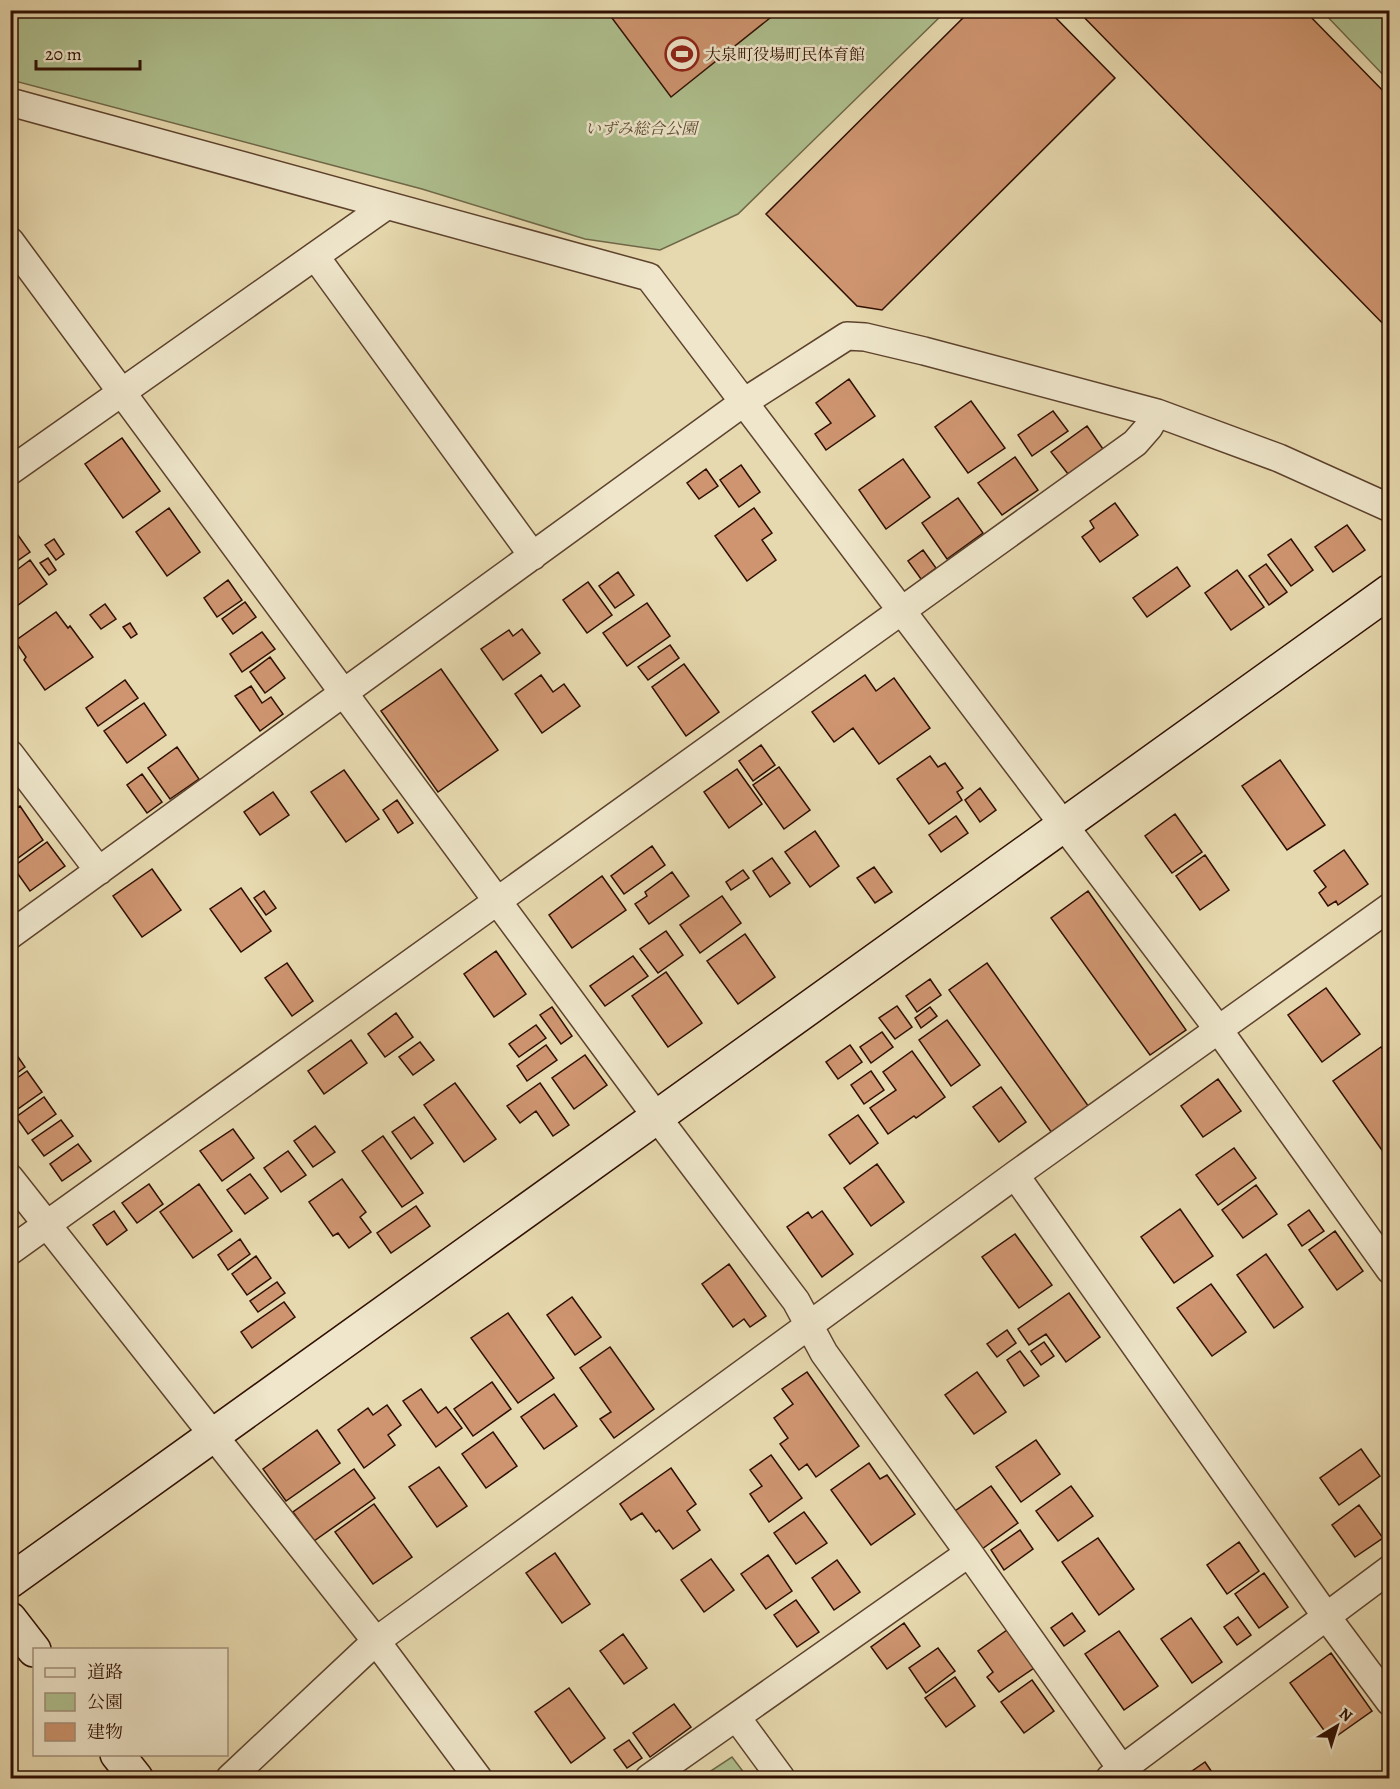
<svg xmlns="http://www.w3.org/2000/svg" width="1400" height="1789" font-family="Alegreya,'Noto Serif JP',serif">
	<rect width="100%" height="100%" fill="#e7d9af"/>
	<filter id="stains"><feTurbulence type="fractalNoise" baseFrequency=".00333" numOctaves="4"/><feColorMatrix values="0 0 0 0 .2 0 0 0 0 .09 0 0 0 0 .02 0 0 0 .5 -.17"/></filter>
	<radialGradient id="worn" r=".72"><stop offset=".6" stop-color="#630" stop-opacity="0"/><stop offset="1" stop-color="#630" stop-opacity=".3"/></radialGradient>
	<path fill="#afc08f" stroke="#6f6848" stroke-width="1.5" d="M10 11H946L738 214 660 250 585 239 422 189 11 80Z
		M1322 11H1389V81Z
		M732 1757 748 1778H700Z"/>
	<path fill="#ce9570" stroke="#2f0f02" stroke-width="1.5" d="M606 10H780L671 97Z
		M971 10H1048L1115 78 882 310 857 306 766 214Z
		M1077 10H1304L1390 98V331Z
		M849 379 875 416 826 450 815 434 831 423 816 403Z
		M971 401 1005 448 968 473 935 427Z
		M1053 411 1068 431 1032 456 1018 435Z
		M1087 426 1103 449 1068 474 1051 452Z
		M122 438 160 491 123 518 85 464Z
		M1015 457 1038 490 1002 515 978 483Z
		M903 459 930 497 886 529 859 490Z
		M741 465 760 492 739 507 720 480Z
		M706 469 718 486 699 499 687 483Z
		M958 498 983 533 947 559 922 523Z
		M1115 503 1138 535 1100 562 1082 537 1094 528 1090 521Z
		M169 508 200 552 167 576 136 532Z
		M754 508 772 533 762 540 776 560 747 581 715 536Z
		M10 524 30 552 10 566Z
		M1347 525 1365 550 1333 572 1315 547Z
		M54 539 64 554 56 560 45 545Z
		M1291 539 1313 570 1291 586 1268 555Z
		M923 550 936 568 921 579 908 561Z
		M48 558 56 570 49 575 40 563Z
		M30 560 47 584 14 608 10 603V575Z
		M1266 564 1287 592 1269 605 1249 576Z
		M1177 567 1190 586 1147 617 1133 598Z
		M1237 570 1264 607 1231 630 1205 593Z
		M618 572 634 595 615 608 599 586Z
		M228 580 242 600 217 617 204 598Z
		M588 582 612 615 587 633 563 600Z
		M245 602 256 617 233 634 222 619Z
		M647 603 670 636 627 666 603 633Z
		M105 604 116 619 101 629 90 615Z
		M56 612 68 628 70 626 93 657 45 690 24 660 26 657 15 641Z
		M130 623 137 634 131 638 123 627Z
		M522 629 540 653 503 680 481 649 509 630 513 636Z
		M262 632 275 649 242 672 230 654Z
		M670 645 679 658 648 680 638 667Z
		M270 657 285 678 265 693 250 672Z
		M684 664 719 712 686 736 652 687Z
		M441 669 498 750 438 792 381 711Z
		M541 675 553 692 564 684 580 706 542 733 515 694Z
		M865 675 876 691 894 678 930 728 879 764 853 728 834 742 812 712Z
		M125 680 138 698 98 726 86 708Z
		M251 686 262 703 271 697 283 714 260 731 235 696Z
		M144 703 166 735 127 763 104 731Z
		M761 745 775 765 753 781 739 761Z
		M177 747 199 779 170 799 148 768Z
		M930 756 938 767 945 763 963 788 957 792 962 800 929 824 897 779Z
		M1280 760 1325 825 1287 850 1242 786Z
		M779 767 810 810 784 829 753 785Z
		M737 769 762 804 729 828 704 792Z
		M344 770 379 819 346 842 311 792Z
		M142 774 162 802 147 813 127 785Z
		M980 788 996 810 980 822 965 800Z
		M273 792 289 815 260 835 244 812Z
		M397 800 413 823 398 833 383 810Z
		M20 806 43 840 11 863 10 812Z
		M1175 814 1202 852 1172 873 1145 836Z
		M956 816 968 833 941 852 929 835Z
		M815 831 839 866 810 887 785 852Z
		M47 842 65 866 30 891 13 867Z
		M652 846 665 865 624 894 611 876Z
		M1344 850 1368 884 1338 905 1336 901 1328 906 1319 893 1326 887 1314 871Z
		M1205 855 1229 890 1200 910 1176 876Z
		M772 858 790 883 770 897 753 871Z
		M874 867 892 892 875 903 857 878Z
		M152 869 181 910 142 937 113 896Z
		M743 870 749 878 731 890 726 882Z
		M672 872 689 896 649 924 635 904 647 896 645 892Z
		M602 876 626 910 572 948 549 915Z
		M241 888 271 931 241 952 210 909Z
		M264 891 276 908 266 915 254 898Z
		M1088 891 1186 1030 1150 1055 1051 918Z
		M722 896 741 923 700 953 680 925Z
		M666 931 683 955 658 973 640 949Z
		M745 934 775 977 738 1004 707 961Z
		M496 951 526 994 494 1017 464 974Z
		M633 956 648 976 605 1006 590 986Z
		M287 963 313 1001 292 1016 265 978Z
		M987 963 1089 1107 1052 1133 949 990Z
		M666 972 702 1023 668 1047 632 996Z
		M930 979 941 995 917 1012 906 996Z
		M1326 988 1360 1034 1322 1062 1288 1015Z
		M897 1006 912 1027 895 1039 879 1018Z
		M552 1007 572 1036 561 1044 540 1015Z
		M930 1007 937 1016 921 1028 915 1018Z
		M396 1013 413 1037 385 1057 368 1034Z
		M947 1020 980 1065 951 1086 919 1040Z
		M536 1025 546 1038 519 1057 509 1044Z
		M882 1032 893 1047 871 1063 860 1047Z
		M351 1040 367 1063 324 1094 308 1071Z
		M420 1042 434 1060 413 1075 399 1057Z
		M546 1045 557 1060 527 1081 517 1066Z
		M850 1045 862 1062 838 1079 826 1062Z
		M1381 1047 1390 1058V1150L1384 1153 1333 1081Z
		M14 1051 25 1067 10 1078V1054Z
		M912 1051 945 1097 916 1118 914 1116 888 1134 870 1108 896 1090 883 1072Z
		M585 1055 607 1085 574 1109 552 1078Z
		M27 1071 42 1092 12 1113 10 1083Z
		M871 1071 884 1090 864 1104 851 1085Z
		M1218 1079 1241 1111 1203 1137 1181 1106Z
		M455 1083 496 1139 464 1162 424 1105Z
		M540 1083 569 1125 553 1136 536 1111 520 1123 507 1106Z
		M1001 1087 1026 1122 999 1142 973 1107Z
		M44 1097 56 1114 28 1134 16 1117Z
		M858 1115 878 1143 850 1164 829 1135Z
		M414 1117 433 1143 411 1159 392 1132Z
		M61 1120 73 1136 44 1156 32 1140Z
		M315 1126 335 1152 313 1167 294 1141Z
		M233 1129 254 1158 222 1181 200 1151Z
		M383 1136 423 1193 402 1207 362 1151Z
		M78 1144 91 1161 62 1181 50 1164Z
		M1234 1148 1256 1178 1218 1205 1196 1175Z
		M288 1151 306 1175 281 1192 264 1168Z
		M877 1164 904 1202 871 1226 844 1188Z
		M250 1174 268 1198 245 1214 227 1190Z
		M342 1179 366 1212 360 1217 371 1232 349 1248 338 1233 333 1236 309 1202Z
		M149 1184 163 1204 137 1223 122 1203Z
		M199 1184 232 1231 193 1258 160 1212Z
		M1256 1185 1277 1214 1243 1238 1222 1210Z
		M416 1206 430 1226 391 1253 377 1233Z
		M1180 1209 1213 1256 1174 1283 1141 1237Z
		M1309 1210 1324 1231 1302 1246 1288 1225Z
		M114 1211 127 1230 107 1245 93 1225Z
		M822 1211 853 1254 822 1277 787 1227 808 1212 812 1218Z
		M1335 1231 1363 1271 1337 1290 1309 1250Z
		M1015 1234 1052 1285 1019 1308 982 1257Z
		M240 1239 250 1254 228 1270 218 1255Z
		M1266 1254 1303 1307 1274 1328 1237 1275Z
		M256 1256 271 1278 247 1295 232 1274Z
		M729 1264 766 1316 750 1327 744 1319 733 1327 702 1284Z
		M277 1282 285 1293 258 1312 250 1301Z
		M1211 1284 1246 1332 1212 1356 1177 1308Z
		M1069 1293 1100 1337 1066 1362 1046 1334 1029 1345 1018 1329Z
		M572 1297 601 1337 575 1355 547 1315Z
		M284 1302 295 1317 252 1348 241 1332Z
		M508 1313 554 1378 518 1403 471 1338Z
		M1007 1330 1016 1343 997 1357 987 1344Z
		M1044 1342 1054 1356 1041 1365 1031 1351Z
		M610 1347 654 1409 614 1438 600 1419 611 1412 580 1368Z
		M1020 1351 1039 1376 1024 1386 1007 1360Z
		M807 1372 859 1446 816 1477 807 1464 799 1470 780 1444 788 1438 774 1418 793 1404 782 1389Z
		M977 1372 1006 1412 974 1434 945 1395Z
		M492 1382 511 1409 473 1436 454 1409Z
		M421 1389 438 1413 446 1407 462 1428 436 1447 403 1401Z
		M554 1394 577 1426 544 1449 521 1417Z
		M387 1405 401 1425 388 1435 395 1445 364 1468 338 1430 368 1408 373 1415Z
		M317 1430 340 1463 286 1501 263 1469Z
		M493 1432 517 1466 486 1488 462 1454Z
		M1036 1440 1060 1474 1021 1502 996 1467Z
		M1361 1449 1380 1476 1339 1505 1320 1478Z
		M771 1455 802 1498 769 1522 750 1494 762 1486 750 1470Z
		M869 1463 880 1479 887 1475 915 1514 871 1545 831 1490Z
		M439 1467 467 1506 437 1527 409 1487Z
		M671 1468 696 1504 687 1511 700 1530 673 1549 659 1530 656 1532 642 1513 631 1520 620 1504Z
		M354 1469 375 1498 314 1541 293 1512Z
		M991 1486 1018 1523 982 1549 955 1511Z
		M1071 1486 1093 1516 1058 1541 1036 1511Z
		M374 1504 412 1557 373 1584 335 1532Z
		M1359 1505 1383 1538 1355 1557 1332 1525Z
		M804 1512 827 1543 796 1564 774 1533Z
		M1020 1530 1033 1549 1004 1570 991 1550Z
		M1098 1538 1134 1589 1099 1615 1062 1562Z
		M1239 1542 1259 1571 1227 1594 1207 1565Z
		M555 1553 590 1604 562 1623 526 1573Z
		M768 1555 792 1591 766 1609 741 1574Z
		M711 1559 734 1590 704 1612 681 1580Z
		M837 1560 860 1592 834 1610 812 1578Z
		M1264 1573 1288 1607 1259 1628 1235 1594Z
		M796 1600 819 1632 797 1647 774 1615Z
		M1072 1613 1085 1631 1064 1646 1051 1628Z
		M1238 1617 1251 1635 1237 1645 1224 1627Z
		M1191 1618 1222 1662 1192 1683 1161 1639Z
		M904 1623 920 1646 887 1669 871 1647Z
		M1007 1630 1034 1668 999 1692 987 1677 993 1672 978 1651Z
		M1119 1631 1158 1686 1124 1710 1085 1654Z
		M623 1634 647 1668 624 1684 600 1651Z
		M938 1648 955 1671 926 1693 909 1668Z
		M1331 1653 1372 1711 1331 1740 1290 1683Z
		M955 1677 975 1706 946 1727 925 1698Z
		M1032 1680 1054 1711 1024 1733 1001 1702Z
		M569 1688 605 1738 571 1763 535 1712Z
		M674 1704 691 1727 650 1757 633 1733Z
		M629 1740 642 1758 627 1768 614 1750Z
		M1205 1762 1216 1778H1182Z"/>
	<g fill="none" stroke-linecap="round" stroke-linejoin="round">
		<defs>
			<path id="street" d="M10 102 649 277 1218 1029 1390 1270
				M10 241 656 1116 796 1301 824 1353 969 1553 1128 1778
				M315 256 533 556
				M10 471 386 206
				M10 754 99 871
				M10 935 744 402 847 336 865 337 924 351 1157 413 1279 458 1390 508
				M1015 1175 1326 1616 1390 1702
				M10 1178 376 1641 478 1778
				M10 1251 1135 443 1149 427 1157 413
				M737 1718 781 1778
				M230 1778 376 1641 1015 1175 1390 907
				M649 1778 969 1553
				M1110 1778 1390 1569"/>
			<path id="secondary" d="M10 1581 1390 591
				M10 1619 34 1650
				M117 1754 136 1778"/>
		</defs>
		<use href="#street" stroke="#5d422d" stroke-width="30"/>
		<use href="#secondary" stroke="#2f0f02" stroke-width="36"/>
		<use href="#street" stroke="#efe6cb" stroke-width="27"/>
		<use href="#secondary" stroke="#efe6cb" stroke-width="33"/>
	</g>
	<defs>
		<symbol id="stadium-ring" viewBox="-11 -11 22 22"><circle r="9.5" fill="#efe6cb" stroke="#8f2418" stroke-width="1.5"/><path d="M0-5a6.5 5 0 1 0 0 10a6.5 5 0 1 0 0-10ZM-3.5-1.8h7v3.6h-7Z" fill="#8f2418"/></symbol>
	</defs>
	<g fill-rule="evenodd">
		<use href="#stadium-ring" x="663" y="35" width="38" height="38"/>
	</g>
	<g text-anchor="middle" stroke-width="5" stroke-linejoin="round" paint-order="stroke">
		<g font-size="16" fill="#2f0f02" stroke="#efe6cb" text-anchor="start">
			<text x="705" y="60">大泉町役場町民体育館</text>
		</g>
		<g font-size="16" font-style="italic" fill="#5c4d33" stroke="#efe6cb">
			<text x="641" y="134">いずみ総合公園</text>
		</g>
	</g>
	<rect width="1400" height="1789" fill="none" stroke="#e7d9af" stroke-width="36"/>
	<rect x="12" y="12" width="1376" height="1765" fill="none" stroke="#2f0f02" stroke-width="3"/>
	<rect x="18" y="18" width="1364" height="1753" fill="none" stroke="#2f0f02" stroke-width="1.5"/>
	<rect x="33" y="1648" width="195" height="108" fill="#efe6cb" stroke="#a2907b" stroke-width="1.5"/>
	<rect x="45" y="1668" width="30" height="9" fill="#efe6cb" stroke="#a2907b" stroke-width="1.5"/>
	<text x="87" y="1678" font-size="18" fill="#2f0f02">道路</text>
	<rect x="45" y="1693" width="30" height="18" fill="#afc08f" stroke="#a2907b" stroke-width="1.5"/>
	<text x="87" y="1708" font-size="18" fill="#2f0f02">公園</text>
	<rect x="45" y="1723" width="30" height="18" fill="#ce9570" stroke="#a2907b" stroke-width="1.5"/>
	<text x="87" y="1738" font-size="18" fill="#2f0f02">建物</text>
	<g transform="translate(1337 1726) rotate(38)" stroke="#efe6cb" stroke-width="4.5" paint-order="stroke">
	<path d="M0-4.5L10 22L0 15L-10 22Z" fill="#2f0f02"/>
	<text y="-9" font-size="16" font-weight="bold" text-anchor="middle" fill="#2f0f02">N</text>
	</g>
	<path d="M36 60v9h104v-9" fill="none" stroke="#2f0f02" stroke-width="3"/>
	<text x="45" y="60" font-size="18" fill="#2f0f02" stroke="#efe6cb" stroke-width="4.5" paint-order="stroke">20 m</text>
	<rect width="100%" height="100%" filter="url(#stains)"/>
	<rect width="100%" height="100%" fill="url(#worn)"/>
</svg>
